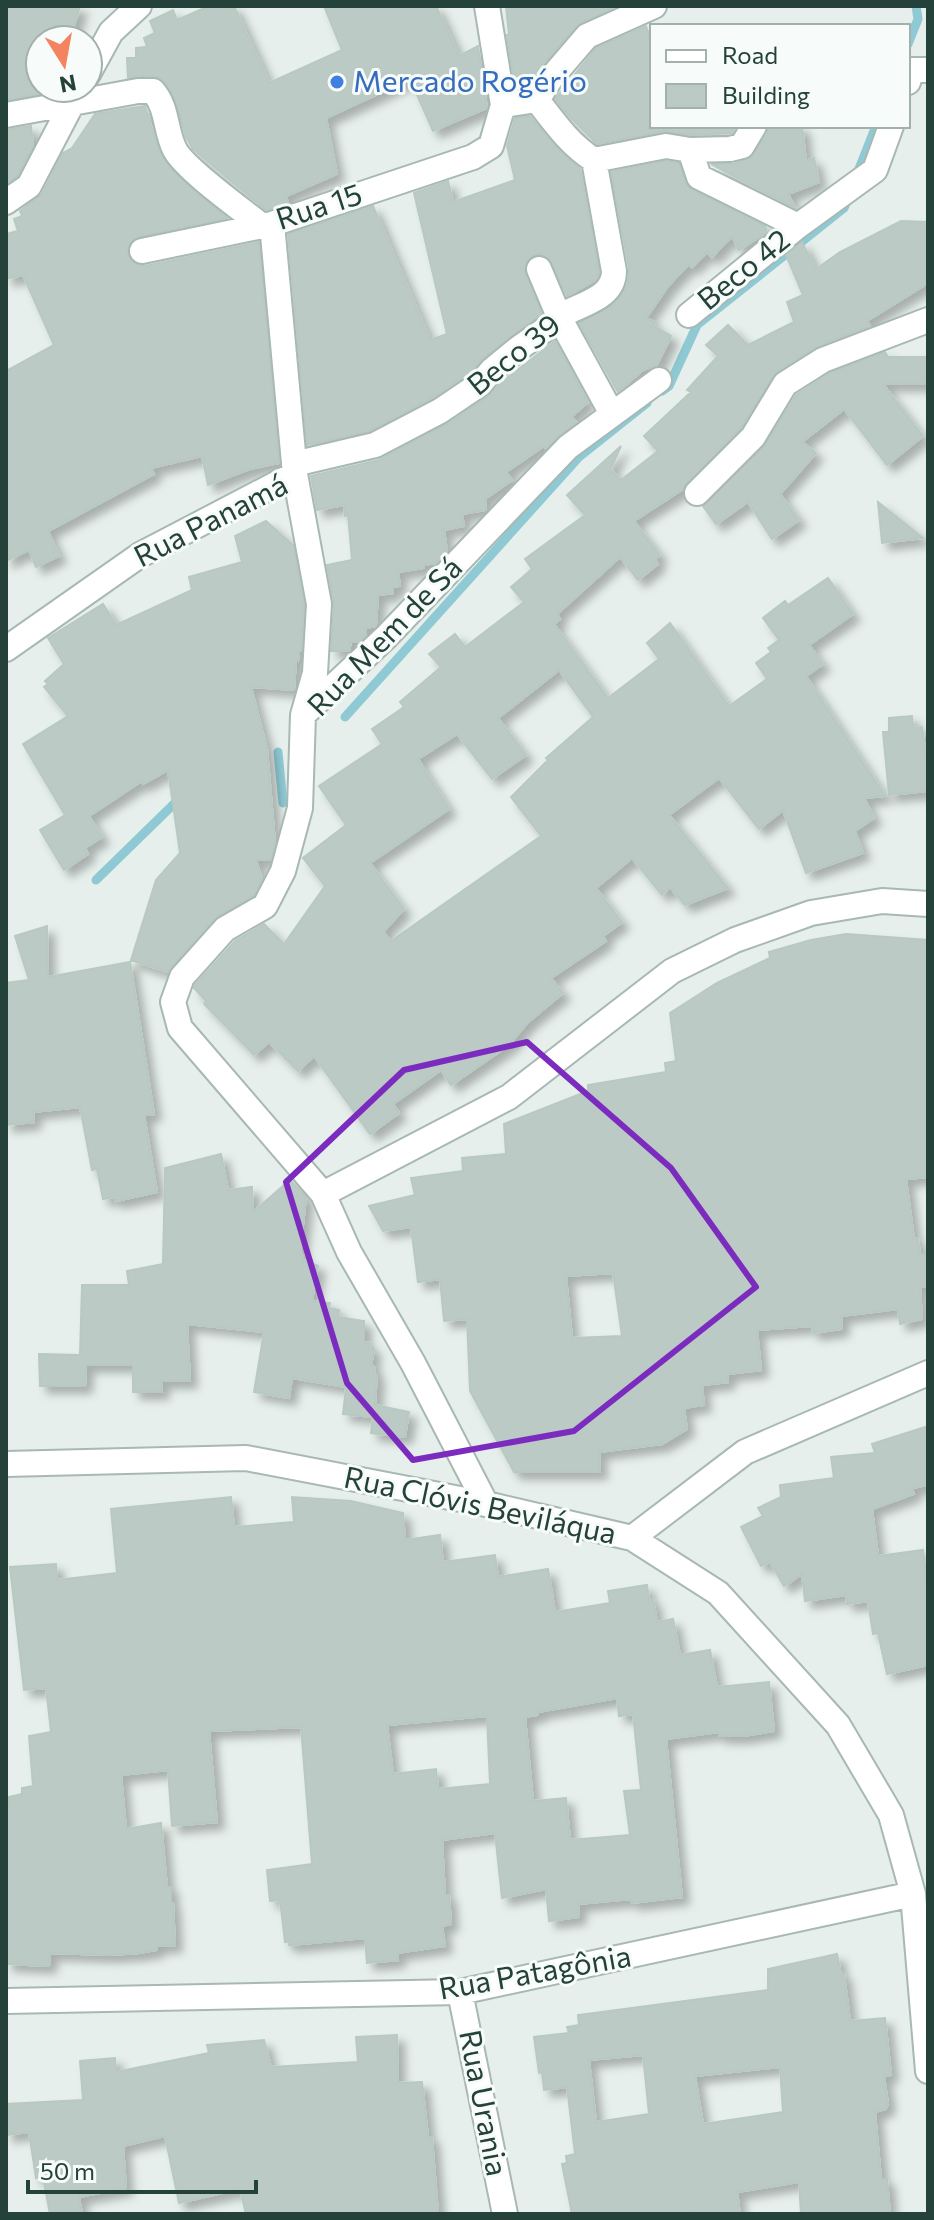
<svg xmlns="http://www.w3.org/2000/svg" width="934" height="2220" font-family="Commissioner,sans-serif">
	<defs>
		<filter id="shadow"><feDropShadow dx="7" dy="7" stdDeviation="4" flood-color="#0004"/></filter>
	</defs>
	<rect width="100%" height="100%" fill="#e6efeb"/>
	<g fill="none" stroke-linecap="round" stroke-linejoin="round">
		<path stroke="#8ec9d4" stroke-width="9" d="M908 44 918 19 916 6
			M857 174 876 126
			M662 391 669 386 697 325 844 208 849 196
			M345 717 579 457 647 403
			M278 752 283 803
			M96 880 179 799"/>
	</g>
	<path fill="#bbcac4" stroke="#b8c9c2" stroke-width="2" fill-rule="evenodd" filter="url(#shadow)" d="M6 6H80L70 40H40V94L6 100Z
		M209 6H234L269 83 342 50 324 6H436L459 56 478 46 487 108 433 131 410 79 326 118 337 174 286 196 288 203 266 210 193 149 186 137 175 100 165 82 153 76 128 78 127 58H136V48L147 47 144 38 155 33 150 21 173 10 177 20Z
		M506 6H617L576 26 539 68 528 86 515 88 507 35H509Z
		M646 26 652 43V126H736L732 133 691 135 664 131 597 144 568 115 555 99 596 48Z
		M145 106 158 149 169 167 227 218 138 237 128 246V255L137 265 145 266 259 242 279 463 250 469 208 485 202 456 151 468 154 474 48 531 59 556 36 567 29 550 6 561V371L54 345 23 275 6 279V234L18 231 14 219 22 216 20 211 42 194 63 153 72 148 95 114Z
		M530 116 559 150 580 169 599 271 597 279 567 296 549 258 540 254 533 256 527 261 525 274 542 314 482 359 470 373 432 398 370 431 307 445 288 234 373 206 430 340 447 334 414 193 448 181 453 202 515 180 507 146 515 118Z
		M31 126 33 145 17 176 6 184V130Z
		M769 126H802L806 161 814 158 819 182 788 194 795 208 711 164H733L750 158 767 134Z
		M666 161 679 163 685 182 692 190 765 226 767 232 739 250 732 236 712 257 707 252 692 267 689 264 669 285 646 318 655 322 654 326 671 336 657 365 643 370 618 392 579 323 613 305 622 294 628 282 629 268 611 172Z
		M901 221 928 222V283L867 321 870 326 817 346 776 372 741 428 683 489 634 521 660 555 655 559 658 564 638 580 620 557 557 614 560 619 554 624 608 698 659 659 647 643 670 623 729 706 767 679 756 663 771 652 768 648 779 640 763 618 785 601 788 605 828 578 853 614 809 645 823 664 806 676 885 796 864 798 874 818 855 831 863 853 806 873 783 810 759 829 719 778 669 815 728 888 685 905 670 887 662 895 632 858 596 888 622 922 603 936 606 941 551 978 563 993 527 1023 509 1045 451 1085 441 1070 393 1104 399 1113 370 1134 314 1056 298 1071 269 1042 254 1055 204 1004 206 1001 194 988 195 985 235 941 264 924 284 944 325 886 303 858 346 825 319 786 382 744 372 729 404 707 400 702 441 667 429 654 455 634 465 647 524 602 511 587 532 569 525 559 585 515 567 495 621 446 607 477 612 471 621 480 658 451 644 436 691 392 687 390 718 356 706 345 728 325 748 345 794 322 787 302 803 295 786 255 802 242 816 269 840 252ZM559 670 593 717 546 758 548 760 511 797 541 836 391 941 383 932 404 909 370 863 449 809 418 759 457 734 492 779 526 755 498 718Z
		M555 341 588 402 571 417 576 422 546 449 544 446 506 472 512 480 485 499 486 510 462 514 464 526 444 530 447 551 436 563 424 565V568L398 572 400 586 393 587V593L378 595 376 626 366 628V635L358 642H351L349 651H331L334 604 327 565 352 560 348 515 345 516 344 505 317 510 311 476 379 460 447 424 488 396 503 381Z
		M885 352 888 357H928V384H883L923 436 887 465 844 409 802 442 816 453 780 494 799 520 772 539 748 502 716 524 703 506 764 447 796 395 830 373Z
		M878 502 923 538 882 543Z
		M266 521 293 545 304 605 301 651H299L298 661 296 660 294 690 251 687 267 749 275 843 271 860H256L262 879 254 895 214 919 168 972 131 960 156 880 180 853 168 770 143 784 142 781 89 816 102 837 85 848 88 854 64 870 40 830 65 815 23 744 68 716 44 687 48 684 45 681 64 664 48 638 103 604 116 625 192 590 189 577 242 562 235 536Z
		M912 716 913 728 922 727 926 756H928V791L889 795 883 732H889V718Z
		M47 926 48 977 130 962 154 1114 144 1115 157 1192 116 1201 114 1197 103 1199 97 1169 92 1170 80 1107 33 1112 34 1122 6 1125V983L29 980 15 936Z
		M846 934 928 940V1177L906 1179 914 1239 918 1238 920 1254H928V1286L920 1287 922 1319 900 1324 898 1309 841 1316 842 1329 813 1333 812 1326 757 1330 761 1370 727 1374 728 1382 702 1385 704 1405 684 1408 687 1429 662 1444 599 1452 600 1472H514L470 1391 467 1319 444 1321 440 1279 418 1282 411 1227 383 1231 369 1206 415 1195 411 1178 463 1171 462 1158 506 1154 504 1124 588 1091V1085L666 1072 665 1063 676 1061 670 1013 717 983 770 958 769 952 811 940ZM613 1273 622 1336 572 1338 566 1276Z
		M221 1154 228 1190 252 1187 253 1212 290 1180 306 1197 300 1254 303 1255V1260L318 1266 312 1301 330 1303 329 1308 339 1310 338 1317 364 1321V1342L370 1343 369 1349H374L371 1366 375 1367 374 1374 377 1375 375 1405 409 1412 405 1437 371 1433 373 1417 343 1414 346 1387 292 1378 289 1398 254 1392 264 1332 187 1324 190 1381H161L162 1392H133V1365H86L85 1386H40L39 1354 80 1355 82 1285H129L127 1271 163 1264 165 1168Z
		M928 1426V1485L912 1488 914 1494 872 1509 878 1556 923 1550 928 1594V1665L887 1674 878 1633 873 1634 868 1601 847 1604 846 1595 805 1601 802 1574 784 1586 770 1562 761 1566 741 1527 763 1516 758 1508 781 1497 780 1485 834 1478 831 1457 875 1453 872 1444Z
		M231 1497 234 1527 294 1522 292 1497 351 1501 403 1513 405 1540 440 1535 443 1562 495 1555 498 1577 548 1569 555 1612 610 1603 608 1591 647 1585 649 1600 653 1599 657 1622 673 1619 680 1655 710 1650 717 1687 769 1682 774 1731 743 1736H719V1732L666 1739 682 1897 632 1903 631 1899 578 1904 579 1917 549 1921 546 1889 502 1898 495 1833 442 1840 445 1895H449L451 1924 442 1926 445 1946 397 1953 398 1960 367 1963 365 1938 289 1945 290 1941 285 1942 280 1900 270 1901 267 1870 312 1864 301 1727 209 1731 217 1822 172 1826 168 1770 121 1775 126 1829 161 1823 167 1887H171V1903H173L175 1945 157 1946V1950L139 1953 110 1955 50 1953 49 1966 6 1964V1805H9V1797L22 1794V1788L33 1786 29 1736 51 1732 46 1688 24 1690 10 1567 56 1564 57 1580 117 1573 111 1509ZM612 1699H617L619 1716 633 1714 641 1790 624 1791 630 1835 570 1840 566 1798 533 1801 525 1717 538 1715V1712ZM487 1716 490 1784 438 1789 436 1769 393 1774 387 1725Z
		M837 1954 841 1975 844 1974 850 2021 885 2018 891 2075 884 2076 888 2104 886 2109 875 2112 881 2179H887L890 2214H801L799 2182 737 2192 740 2214H698V2210L670 2214H572L562 2164 567 2163 566 2156 575 2154 567 2087 544 2090 542 2072 539 2073 534 2037 569 2033 567 2027 579 2025 578 2015 768 1990V1969ZM643 2055 649 2114 596 2122 589 2060ZM780 2067 783 2112 703 2124 695 2076Z
		M397 2035 398 2083 422 2082 428 2137H432L438 2214H246L240 2189 179 2203 165 2136 123 2146 126 2188 79 2197 82 2214H50L43 2177 36 2178 29 2132 6 2135V2104L83 2100 80 2061 115 2058 116 2072 209 2053 207 2045 264 2040 271 2067 358 2062 356 2037Z"/>
	<g fill="none" stroke-linecap="round" stroke-linejoin="round">
		<defs>
			<path id="minor" d="M88 74 111 32 139 6
				M908 82 912 70H928
				M537 100 551 78 587 36 654 6
				M503 105 537 100C554 122 570 145 594 160L666 146 690 150 699 177 798 226 875 170 891 126
				M6 115 138 91H153C168 108 165 131 175 150 186 170 241 209 261 225
				M690 150 730 149 742 146 754 126
				M6 202 29 186 77 94
				M272 224 295 474 319 604 315 673 303 715 300 808 283 871 265 906 225 929 182 977 173 1002 180 1028 323 1194 349 1252 413 1363 486 1504
				M142 251 272 224 473 157 491 146 503 105 487 6
				M539 269 560 319 612 414
				M689 315 798 226
				M294 464 375 445 440 411 480 384 492 370 519 348 560 319 564 314C585 303 614 297 614 271L594 160
				M697 493 753 437 785 384 823 360 928 320
				M6 649 140 555 295 474
				M305 713 386 637 568 447 659 380
				M323 1194 509 1097 672 971 735 940 811 913 882 901 928 904
				M6 1464 246 1458 486 1504 632 1538 718 1593 838 1725 891 1815 913 1894 928 2071
				M632 1538 745 1452 928 1373
				M460 1992 505 2214
				M6 2001 460 1992 913 1894"/>
		</defs>
		<use href="#minor" stroke="#a8b8b2" stroke-width="28"/>
		<use href="#minor" stroke="#fff" stroke-width="24"/>
	</g>
	<path fill="none" stroke="#7b2cbf" stroke-width="6" stroke-linejoin="round" d="M527 1042 671 1168 756 1287 574 1431 413 1460 347 1383 286 1182 404 1070Z"/>
	<circle fill="#3f7fe0" stroke="#f7fbf9" stroke-width="3" cx="337" cy="82" r="8"/>
	<g text-anchor="middle" stroke-width="6" stroke-linejoin="round" paint-order="stroke">
		<g font-size="30" fill="#366cbe" stroke="#f7fbf9" text-anchor="start">
			<text x="353" y="92">Mercado Rogério</text>
		</g>
		<g font-size="30" fill="#24423a" stroke="#f7fbf9">
			<text transform="translate(319 207) rotate(-18)" y="10">Rua 15</text>
			<text transform="translate(744 270) rotate(-39)" y="10">Beco 42</text>
			<text transform="translate(514 355) rotate(-39)" y="10">Beco 39</text>
			<text transform="translate(211 521) rotate(-27)" y="10">Rua Panamá</text>
			<text transform="translate(385 637) rotate(-46)" y="10">Rua Mem de Sá</text>
			<text transform="translate(480 1506) rotate(12)" y="10">Rua Clóvis Beviláqua</text>
			<text transform="translate(535 1973) rotate(-10)" y="10">Rua Patagônia</text>
			<text transform="translate(483 2103) rotate(79)" y="10">Rua Urania</text>
		</g>
	</g>
	<rect width="934" height="2220" fill="none" stroke="#24423a" stroke-width="16"/>
	<rect x="650" y="24" width="260" height="104" fill="#f7fbf9" stroke="#a3b1ad" stroke-width="2"/>
	<rect x="666" y="50" width="40" height="12" fill="#ffffff" stroke="#a3b1ad" stroke-width="2"/>
	<text x="722" y="64" font-size="24" fill="#24423a">Road</text>
	<rect x="666" y="84" width="40" height="24" fill="#bbcac4" stroke="#a3b1ad" stroke-width="2"/>
	<text x="722" y="104" font-size="24" fill="#24423a">Building</text>
	<g transform="translate(64 64) rotate(169)"><circle r="38" fill="#f7fbf9" stroke="#a3b1ad" stroke-width="2"/>
	<path d="M0-6L14 30L0 20L-14 30Z" fill="#f4845f"/>
	<text y="-12" font-size="22" font-weight="bold" text-anchor="middle" fill="#24423a">N</text>
	</g>
	<path d="M28 2180v12h228v-12" fill="none" stroke="#24423a" stroke-width="4"/>
	<text x="40" y="2180" font-size="24" fill="#24423a" stroke="#f7fbf9" stroke-width="6" paint-order="stroke">50 m</text>
</svg>
